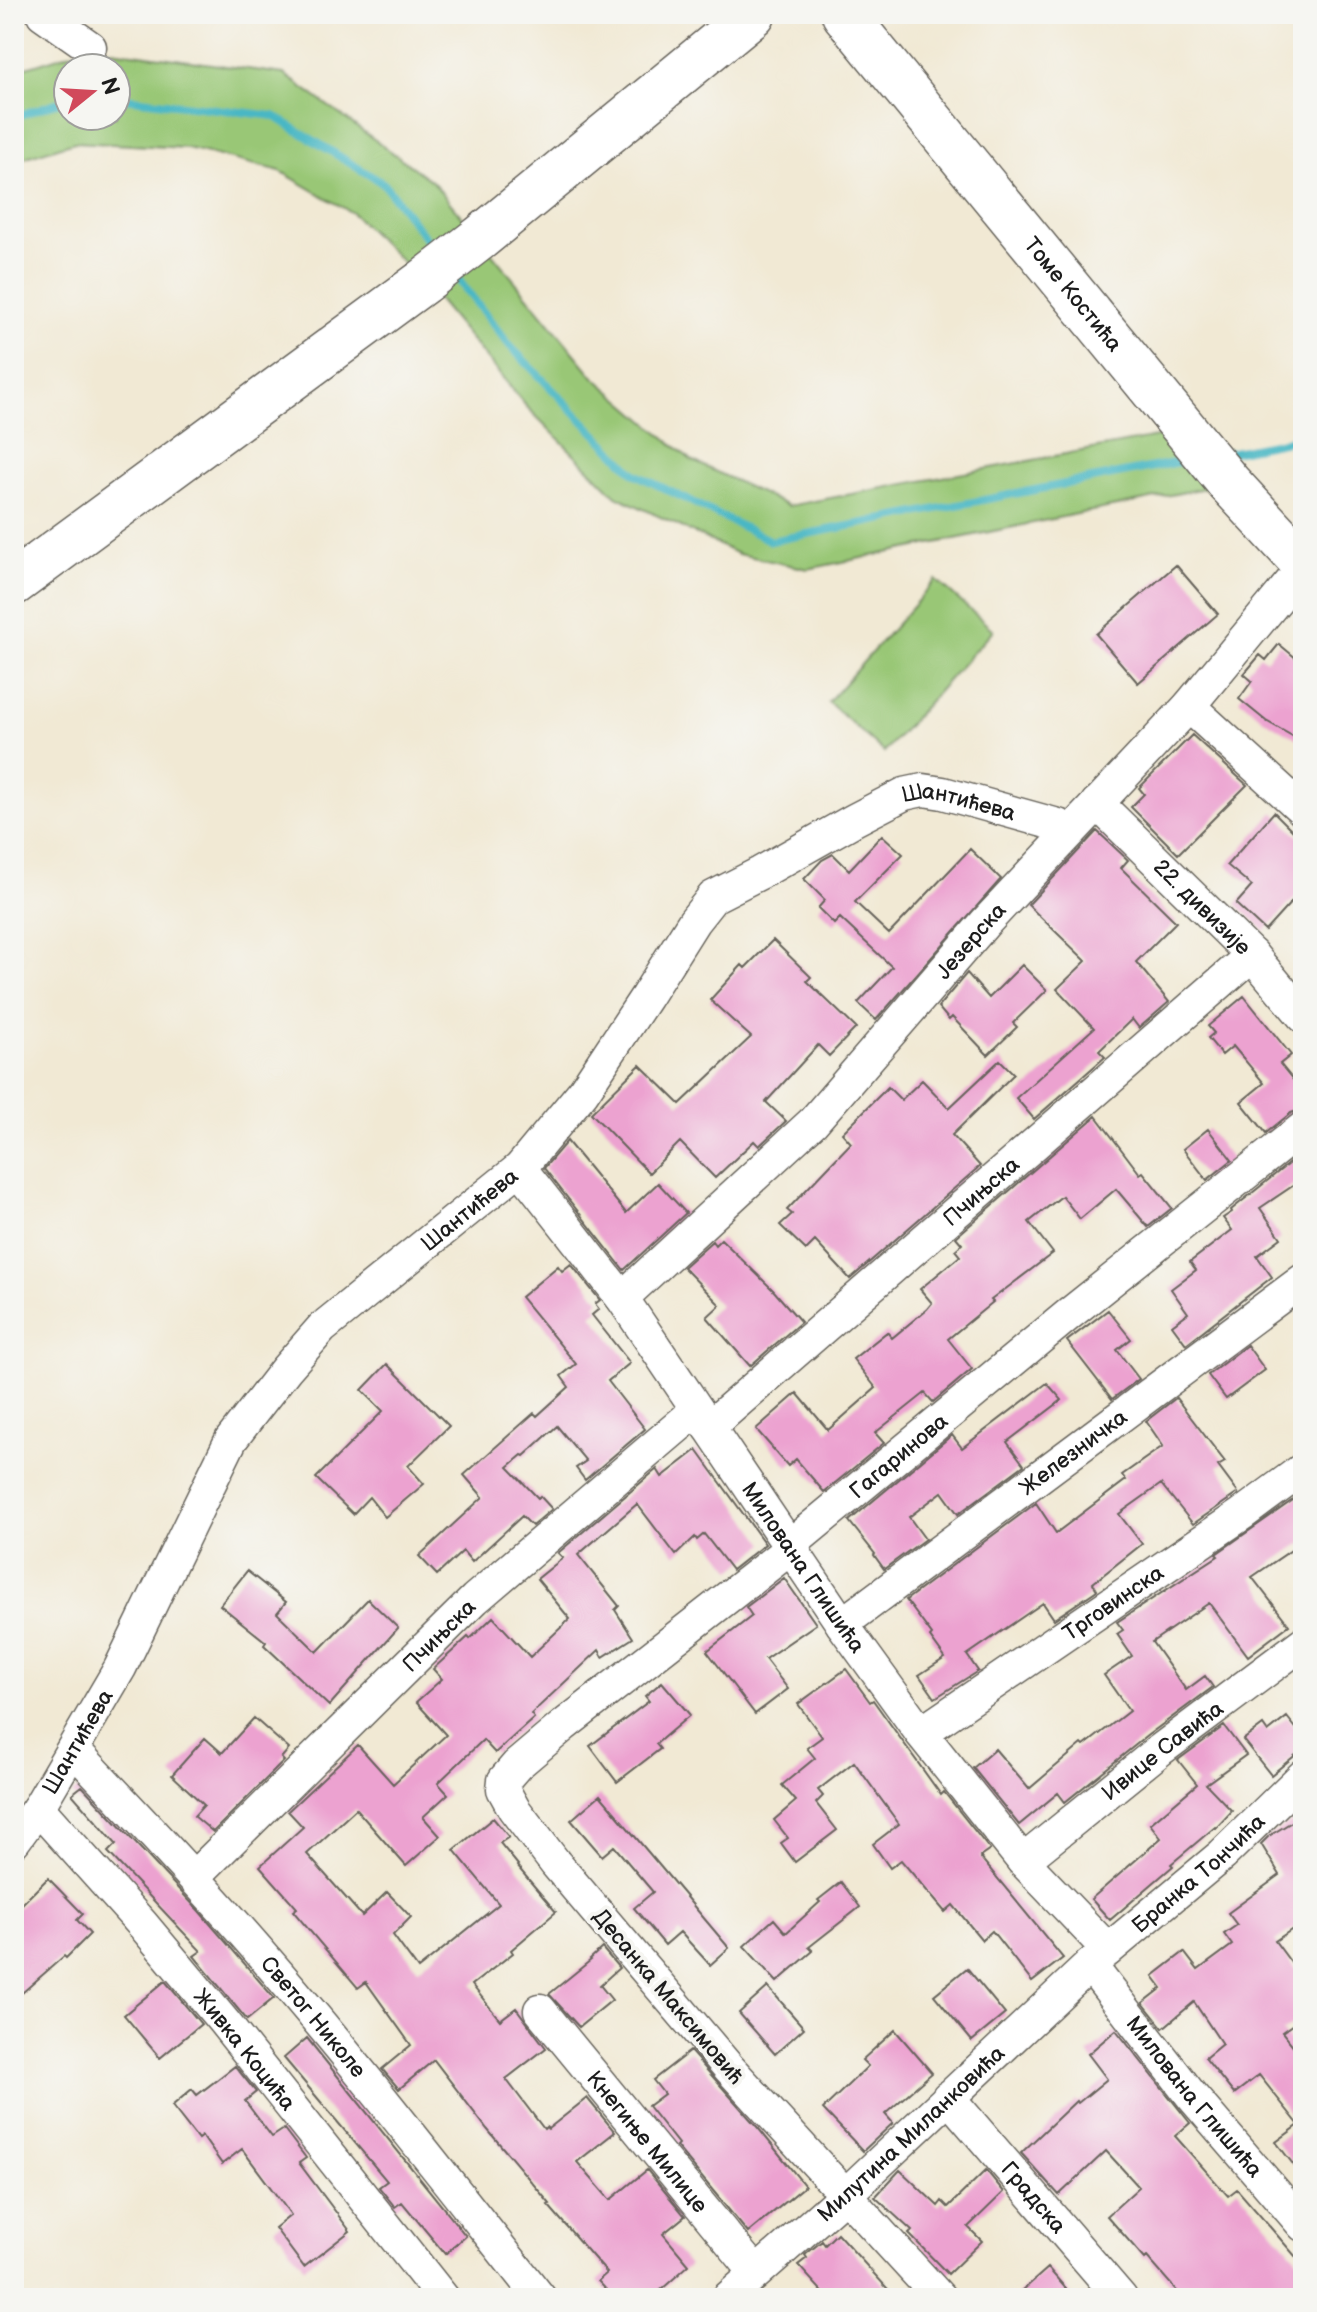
<svg xmlns="http://www.w3.org/2000/svg" width="1317" height="2312" font-family="'Balsamiq Sans',sans-serif">
	<rect width="100%" height="100%" fill="#f6f6f2"/>
	<filter id="ink" filterUnits="userSpaceOnUse"><feTurbulence type="fractalNoise" baseFrequency=".0125" numOctaves="2"/><feDisplacementMap in="SourceGraphic" scale="16" xChannelSelector="R" yChannelSelector="G"/><feConvolveMatrix kernelMatrix="1 2 1 2 8 2 1 2 1" color-interpolation-filters="sRGB"/></filter>
	<filter id="wash" filterUnits="userSpaceOnUse"><feTurbulence type="fractalNoise" baseFrequency=".006" numOctaves="4" result="noise"/><feDisplacementMap in="SourceGraphic" scale="32" xChannelSelector="R" yChannelSelector="G"/><feGaussianBlur stdDeviation="1.8" result="paint"/><feColorMatrix in="noise" values="0 0 0 0 0 0 0 0 0 0 0 0 0 0 0 0 0 1.4 0 .05"/><feComposite in="paint" operator="in"/></filter>
	<g filter="url(#wash)">
		<rect width="100%" height="100%" fill="#f1e9d4"/>
		<path fill="#99c776" stroke="#5a7249" stroke-width="2" fill-rule="evenodd" d="M90 47 284 74 433 182 594 377 691 460 788 506 1188 431 1229 483 808 569 738 554 616 496 526 406 423 282 352 213 280 171 187 148 74 142 14 161V71ZM68 68H116V116H68Z
			M936 580 993 630 884 752 828 702Z"/>
		<g fill="none" stroke-linecap="round" stroke-linejoin="round">
			<path stroke="#49b7c4" stroke-width="8" d="M116 97 274 116 384 184 437 253
				M14 117 68 99
				M453 273 510 346 635 474 771 541 1190 460
				M1223 454 1303 438"/>
		</g>
		<g id="blocks">
			<path fill="#eca2d0" d="M1176 565 1218 614 1138 683 1096 634Z
				M1279 644 1303 664V742L1266 721 1239 699 1252 681 1244 674 1260 655 1266 660Z
				M1192 735 1247 785 1178 854 1131 807 1144 794 1139 788Z
				M1274 812 1303 841V889L1265 931 1236 904 1252 886 1227 865Z
				M1097 831 1128 860 1121 868 1176 922 1136 962 1169 1002 1139 1028 1132 1019 1099 1051 1105 1057 1034 1119 1016 1098 1094 1028 1057 989 1086 961 1028 905Z
				M882 835 903 854 855 902 889 934 970 849 1001 879 876 1020 858 1003 892 967 840 918 834 924 818 908 825 900 804 879 822 860 833 854 849 870Z
				M773 940 811 977 807 981 856 1028 829 1056 818 1045 766 1102 786 1121 759 1146 754 1141 715 1178 680 1142 649 1173 591 1113 640 1065 680 1104 751 1037 710 1000 742 965 745 968Z
				M1022 965 1047 990 1013 1023 1017 1027 988 1055 952 1017 949 1020 938 1007 967 973 989 998Z
				M1244 996 1291 1055 1280 1064 1303 1092V1109L1291 1113 1266 1133 1241 1102 1264 1083 1233 1046 1222 1055 1208 1038 1214 1033 1208 1026Z
				M1000 1060 1014 1074 952 1135 980 1166 850 1279 815 1241 806 1250 780 1225 792 1214 787 1210 851 1143 842 1133 888 1087 901 1100 922 1080 949 1108Z
				M1096 1116 1140 1174 1143 1172 1172 1208 1148 1227 1116 1189 1080 1219 1062 1196 1029 1222 1053 1253 991 1300 993 1302 948 1339 972 1369 933 1402 925 1393 875 1433 884 1443 824 1492 796 1459 788 1466 756 1429 797 1393 828 1430 876 1388 853 1359 887 1332 892 1338 927 1309 932 1303 920 1289 960 1256 955 1250 962 1244 956 1237Z
				M1208 1129 1232 1160 1207 1180 1183 1149Z
				M567 1141 626 1213 658 1183 686 1213 624 1270 544 1168Z
				M1303 1152V1179L1260 1208 1281 1238 1257 1256 1272 1277 1186 1344 1172 1325 1188 1313 1171 1289 1196 1270 1190 1262 1232 1230 1223 1218 1232 1212 1231 1210Z
				M721 1239 773 1290 801 1322 750 1366 707 1317 720 1305 683 1267 712 1241 715 1245Z
				M571 1264 600 1300 595 1304 599 1309 592 1315 630 1363 608 1381 645 1429 585 1480 576 1468 586 1461 557 1426 524 1456 522 1455 508 1467 538 1498 540 1496 552 1509 532 1526 522 1516 472 1562 463 1551 437 1575 419 1556 483 1497 464 1475 534 1413 537 1416 569 1387 561 1376 576 1364 521 1297 558 1266 562 1271Z
				M1108 1310 1131 1339 1117 1350 1139 1379 1112 1399 1067 1341Z
				M1247 1345 1265 1370 1226 1399 1208 1375Z
				M387 1364 449 1426 408 1466 424 1484 385 1517 369 1497 353 1514 316 1478 383 1411 362 1390Z
				M1047 1383 1062 1400 1007 1442 1024 1465 958 1514 942 1492 909 1517 925 1539 884 1569 874 1555 875 1554 849 1521 952 1435 962 1448Z
				M1176 1398 1225 1462 1218 1466 1238 1493 1193 1524 1161 1484 1119 1514 1142 1544 1093 1583 1097 1590 1054 1619 1043 1603 967 1655 978 1671 935 1698 919 1675 945 1658 930 1637 932 1635 906 1600 1036 1503 1056 1533 1126 1480 1122 1475 1163 1446 1146 1421Z
				M697 1450 765 1544 732 1570 704 1534 697 1540 695 1537 676 1555 637 1504 578 1555 619 1606 615 1610 633 1638 603 1657 599 1650 531 1714 534 1718 495 1753 483 1740 438 1783 448 1794 423 1817 440 1836 406 1866 356 1809 307 1854 362 1916 387 1892 411 1917 393 1935 418 1969 499 1904 454 1850 493 1818 509 1837 500 1843 518 1865 517 1866 556 1912 511 1950 513 1953 472 1985 500 2020 516 2008 546 2048 506 2079 544 2129 546 2127 548 2129 587 2098 615 2132 577 2162 610 2200 647 2170 685 2216 663 2234 689 2265 652 2298H614L598 2281 607 2273 548 2205 550 2204 487 2129 434 2060 399 2089 382 2069 411 2045 366 1982 358 1988 293 1911 297 1908 260 1866 303 1827 288 1811 358 1745 393 1784 446 1735 416 1702 442 1679 433 1669 468 1637 470 1639 493 1617 530 1657 570 1619 537 1579 563 1558 558 1553 657 1469 662 1477Z
				M1303 1493V1542L1252 1577 1289 1625 1248 1656 1209 1603 1152 1642 1186 1690 1205 1676 1213 1687 1148 1735 1065 1802 1058 1793 1019 1825 973 1768 995 1749 1029 1789 1082 1744 1084 1746 1129 1711 1104 1675 1132 1656 1117 1634 1123 1630 1117 1622 1218 1556 1216 1554Z
				M247 1571 286 1602 277 1613 317 1652 368 1599 398 1628 329 1706 264 1645 266 1642 220 1605Z
				M784 1578 816 1624 765 1659 788 1689 755 1714 707 1651 752 1616 746 1607Z
				M846 1669 870 1702 873 1700 941 1795 944 1792 990 1850 980 1857 1063 1958 1032 1982 992 1931 982 1940 953 1905 945 1912 901 1860 890 1868 873 1844 899 1824 854 1762 818 1790 823 1796 816 1803 837 1830 795 1862 781 1843 788 1838 774 1820 796 1801 782 1785 815 1758 807 1748 822 1737 798 1704Z
				M662 1682 690 1715 656 1744 660 1749 617 1782 590 1746 649 1701 645 1696Z
				M1287 1717 1303 1737V1749L1271 1775 1243 1740 1263 1725 1268 1732Z
				M254 1718 289 1749 281 1758 284 1761 213 1832 194 1816 204 1805 172 1775 205 1738 222 1753Z
				M1224 1726 1246 1755 1206 1784 1232 1811 1216 1828 1215 1827 1171 1864 1173 1866 1110 1920 1091 1899 1161 1838 1150 1824 1197 1784 1178 1760Z
				M82 1786 199 1911 274 1998 247 2020 194 1956 201 1951 108 1852 116 1844 72 1794Z
				M600 1795 729 1948 710 1965 680 1932 665 1945 634 1908 653 1892 614 1846 602 1856 571 1820Z
				M1303 1815V1922L1275 1941 1303 1979V2017L1282 2032 1303 2058V2177L1276 2142 1299 2125 1259 2075 1234 2094 1205 2058 1222 2044 1194 2002 1163 2028 1143 2003 1162 1988 1153 1976 1184 1952 1198 1970 1232 1945 1224 1934 1237 1925 1228 1913 1280 1875 1261 1844 1269 1836Z
				M48 1878 83 1914 77 1920 90 1934 66 1958 64 1956 14 2000V1912Z
				M841 1882 860 1907 809 1947 813 1951 777 1982 744 1946 774 1919 786 1933 820 1902 818 1900Z
				M602 1948 619 1968 600 1985 612 2000 579 2027 549 1994 591 1960 590 1959Z
				M967 1968 1005 2014 972 2041 934 1995Z
				M165 1981 201 2024 160 2058 124 2015Z
				M768 1987 804 2028 775 2054 739 2013Z
				M895 2030 932 2073 885 2114 893 2123 863 2151 823 2109 868 2066 862 2060Z
				M1116 2030 1190 2123 1175 2136 1228 2196 1237 2189 1303 2265V2298H1183L1147 2257 1145 2259 1107 2216 1139 2187 1106 2151 1059 2195 1021 2153 1076 2101 1078 2103 1107 2079 1088 2054Z
				M307 2038 466 2236 445 2254 402 2202 395 2207 379 2187 387 2181 284 2058Z
				M690 2051 759 2129 805 2186 748 2233 676 2146 678 2144 648 2106 664 2094 653 2080Z
				M235 2066 256 2092 245 2101 272 2137 284 2129 306 2158 299 2163 350 2231 304 2267 275 2228 291 2215 242 2149 222 2164 202 2136 198 2139 172 2106 192 2089 197 2095Z
				M900 2170 938 2206 942 2201 948 2207 986 2170 1004 2192 968 2227 982 2241 948 2274 909 2234 912 2231 875 2197Z
				M837 2233 896 2298H828L798 2265 807 2258 805 2255 822 2241 825 2245Z
				M1048 2268 1074 2298H1014Z"/>
		</g>
	</g>
	<g filter="url(#ink)">
		<use href="#blocks" fill-opacity="0" stroke="#67645c" stroke-width="2"/>
		<g fill="none" stroke-linecap="round" stroke-linejoin="round">
			<defs>
				<g id="street">
					<path d="M43 14 90 47"/>
					<path d="M1189 706 1303 810"/>
					<path id="s1" d="M1097 803 1252 955 1303 1016"/>
					<path id="s2" d="M520 1168 622 1298 842 1624 921 1733 1023 1861 1108 1950"/>
					<path id="s3" d="M622 1298 813 1122 985 923 1189 706 1303 568"/>
					<path id="s4" d="M709 1427 1252 955"/>
					<path id="s5" d="M842 1624 1303 1280"/>
					<path id="s6" d="M921 1733 1242 1514 1303 1469"/>
					<path id="s7" d="M73 1749C136 1815 198 1881 258 1950 356 2063 447 2181 540 2298"/>
					<path id="s8" d="M38 1808 143 1925 224 2022 443 2298"/>
					<path id="s9" d="M14 1841 38 1808 120 1668 231 1440 286 1369 322 1328 520 1168 583 1092 646 997 694 921 713 897 760 873 854 820 904 794 923 790 943 793 1058 825 1071 831"/>
					<path id="s10" d="M1023 1861 1160 1750 1303 1643"/>
					<path id="s11" d="M194 1877 475 1599 697 1410"/>
					<path id="s12" d="M1090 1965 1191 2095 1303 2225"/>
					<path id="s13" d="M540 2010 756 2273"/>
					<path id="s14" d="M948 2097 1121 2298"/>
					<path id="s15" d="M728 2298 845 2195 1090 1965 1222 1855 1303 1776"/>
					<path id="s16" d="M940 2298 729 2068 556 1864 514 1809 503 1789 504 1780 517 1765 563 1726 782 1555 790 1545 1068 1315 1303 1128"/>
				</g>
				<g id="secondary">
					<path id="s17" d="M844 14 1229 483 1303 563"/>
					<path d="M14 583 423 282 480 238 753 14"/>
				</g>
			</defs>
			<use href="#street" stroke="#67645c" stroke-width="35"/>
			<use href="#secondary" stroke="#67645c" stroke-width="47"/>
			<use href="#street" stroke="#fff" stroke-width="32"/>
			<use href="#secondary" stroke="#fff" stroke-width="44"/>
		</g>
	</g>
	<g text-anchor="middle" stroke-width="8" stroke-linejoin="round" paint-order="stroke">
		<g font-size="22" fill="#1c1c1c" stroke="#f6f6f2">
			<text dy="8" stroke="none"><textPath href="#s17" startOffset="362">Томе Костића</textPath></text>
			<text dy="8" stroke="none"><textPath href="#s9" startOffset="1462">Шантићева</textPath></text>
			<text dy="8" stroke="none"><textPath href="#s1" startOffset="148">22. дивизије</textPath></text>
			<text dy="8" stroke="none"><textPath href="#s3" startOffset="500">Језерска</textPath></text>
			<text dy="8" stroke="none"><textPath href="#s4" startOffset="360">Пчињска</textPath></text>
			<text dy="8" stroke="none"><textPath href="#s9" startOffset="790">Шантићева</textPath></text>
			<text dy="8" stroke="none"><textPath href="#s5" startOffset="288">Железничка</textPath></text>
			<text dy="8" stroke="none"><textPath href="#s16" startOffset="1192">Гагаринова</textPath></text>
			<text dy="8" stroke="none"><textPath href="#s2" startOffset="490">Милована Глишића</textPath></text>
			<text dy="8" stroke="none"><textPath href="#s6" startOffset="232">Трговинска</textPath></text>
			<text dy="8" stroke="none"><textPath href="#s11" startOffset="344">Пчињска</textPath></text>
			<text dy="8" stroke="none"><textPath href="#s9" startOffset="118">Шантићева</textPath></text>
			<text dy="8" stroke="none"><textPath href="#s10" startOffset="178">Ивице Савића</textPath></text>
			<text dy="8" stroke="none"><textPath href="#s15" startOffset="634">Бранка Тончића</textPath></text>
			<text transform="translate(669 1996) rotate(50)" y="8">Десанка Максимовић</text>
			<text dy="8" stroke="none"><textPath href="#s7" startOffset="360">Светог Николе</textPath></text>
			<text dy="8" stroke="none"><textPath href="#s8" startOffset="318">Живка Коцића</textPath></text>
			<text dy="8" stroke="none"><textPath href="#s12" startOffset="168">Милована Глишића</textPath></text>
			<text dy="8" stroke="none"><textPath href="#s15" startOffset="246">Милутина Миланковића</textPath></text>
			<text dy="8" stroke="none"><textPath href="#s13" startOffset="170">Кнегиње Милице</textPath></text>
			<text dy="8" stroke="none"><textPath href="#s14" startOffset="132">Градска</textPath></text>
		</g>
	</g>
	<rect width="1317" height="2312" fill="none" stroke="#f6f6f2" stroke-width="48"/>
	<g transform="translate(92 92) rotate(72)"><circle r="38" fill="#f6f6f2" stroke="#9f9f9c" stroke-width="2"/>
	<path d="M0-6L14 30L0 20L-14 30Z" fill="#d1495b"/>
	<text y="-12" font-size="22" font-weight="bold" text-anchor="middle" fill="#1c1c1c">N</text>
	</g>
</svg>
